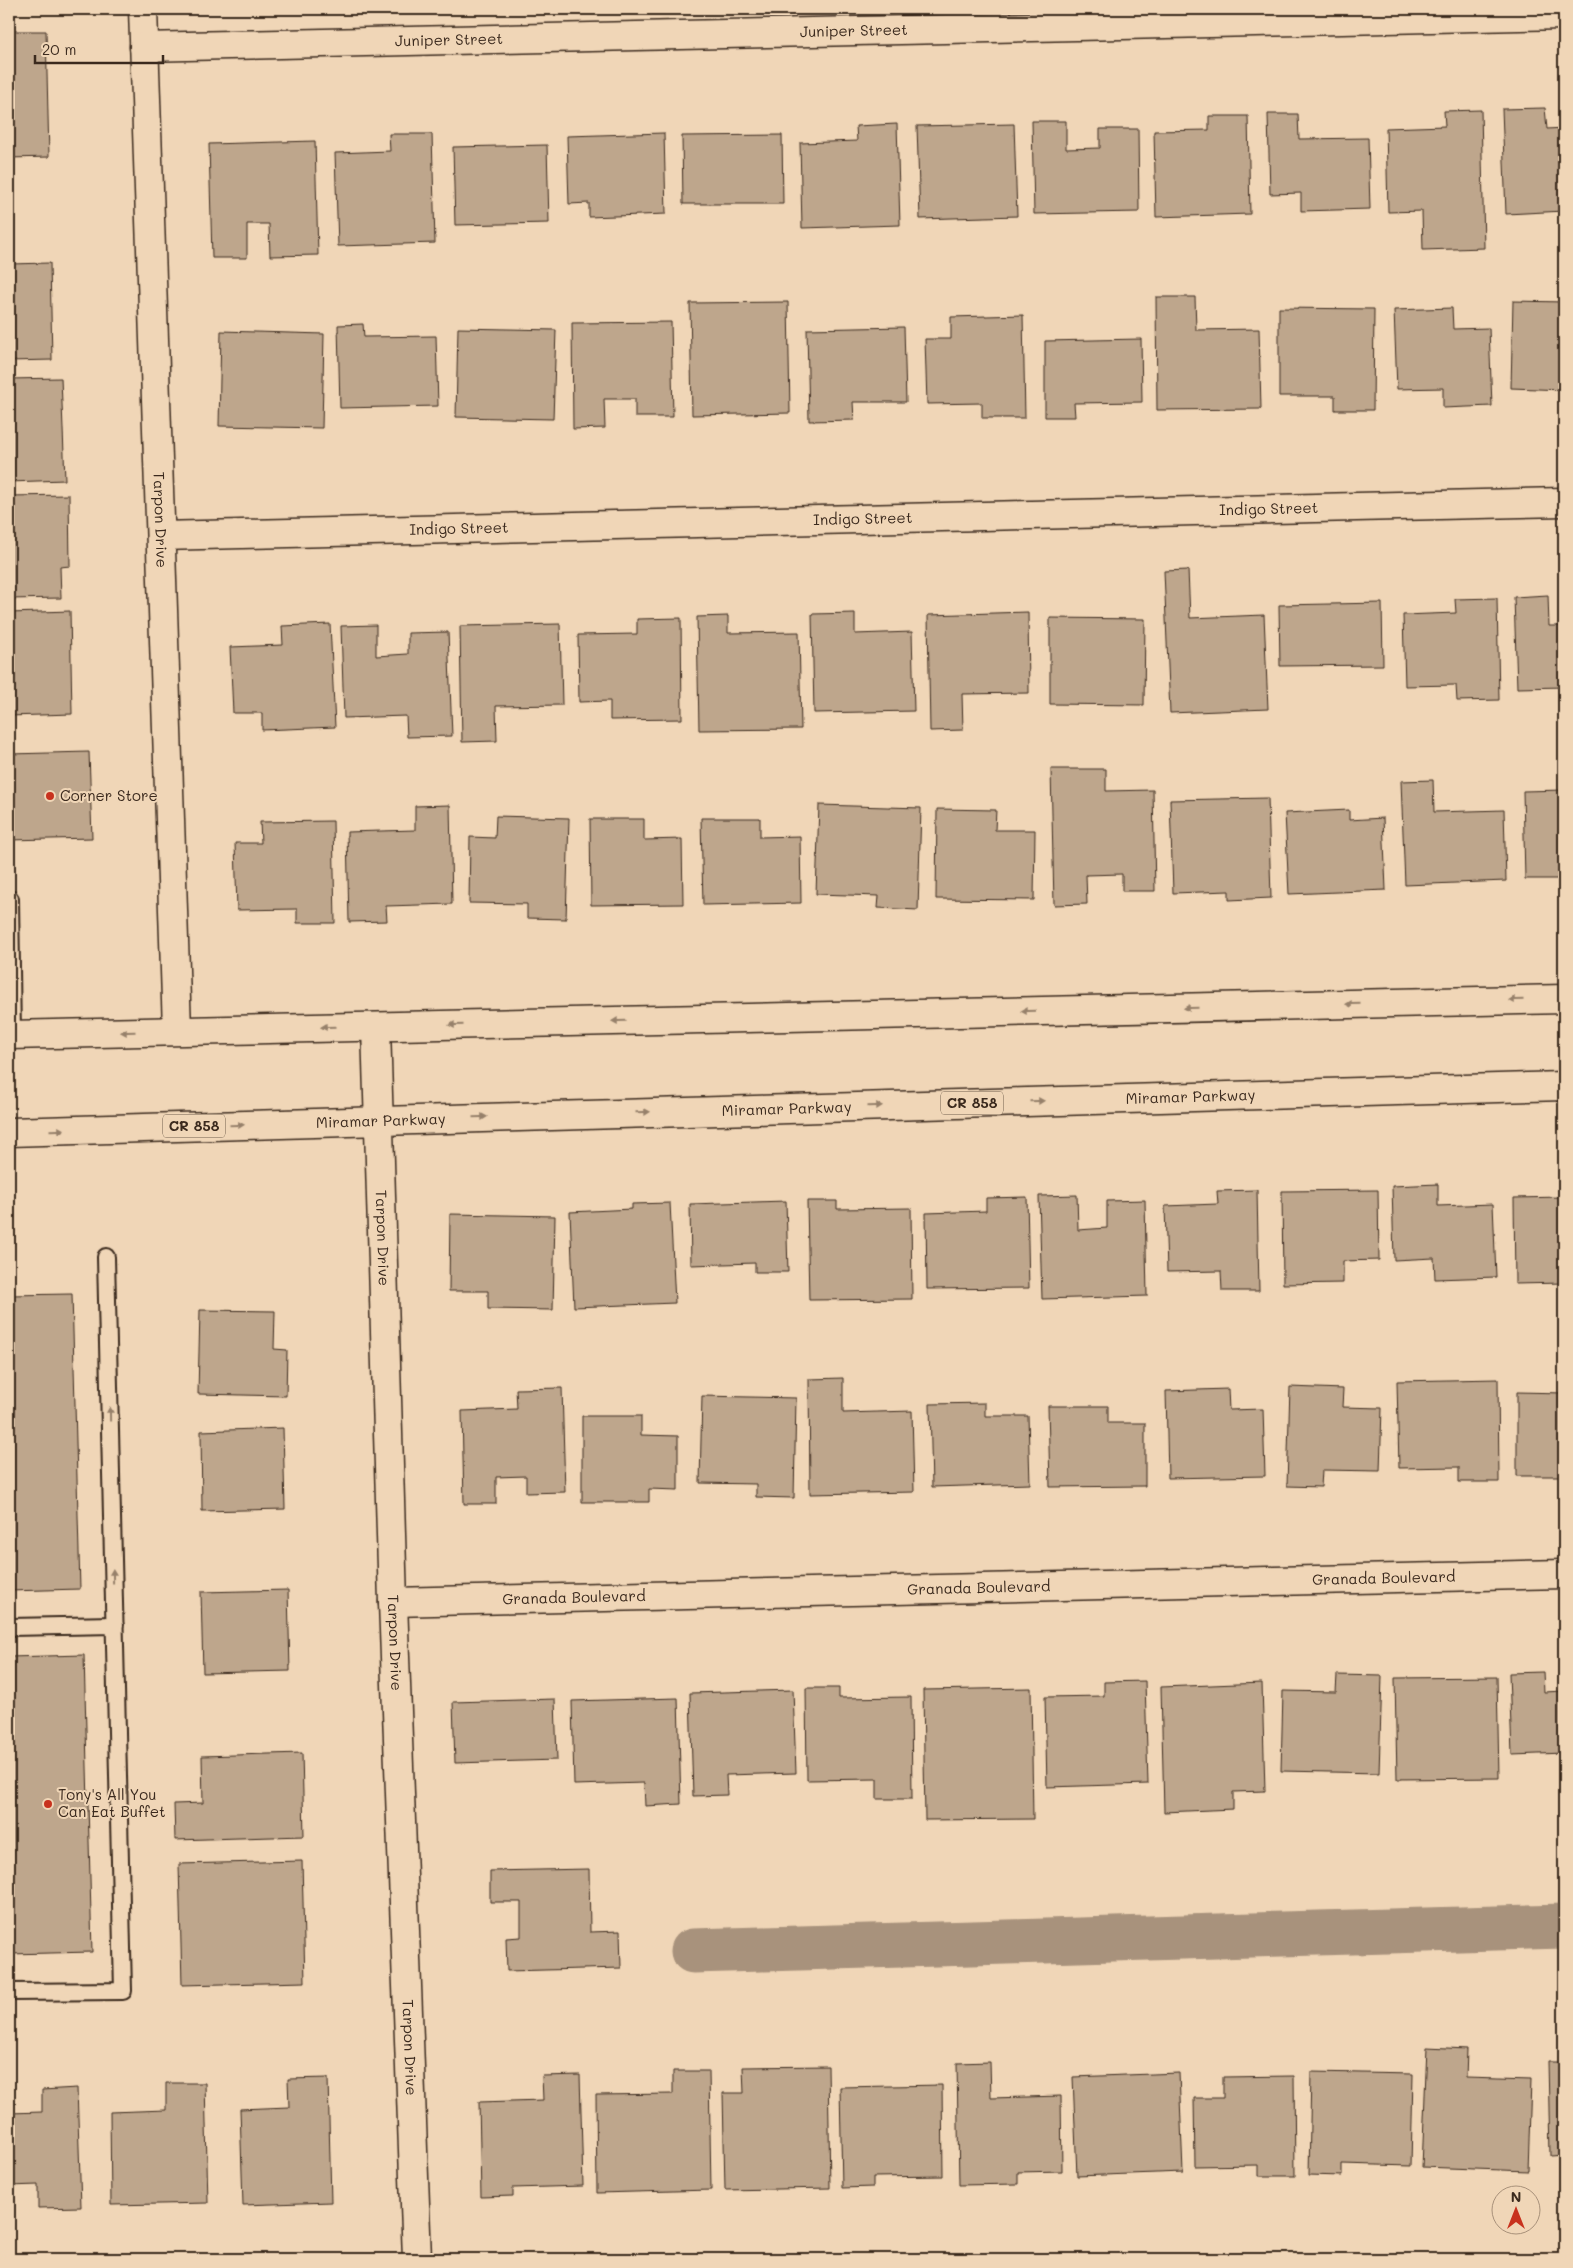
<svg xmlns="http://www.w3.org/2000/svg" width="1573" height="2268" font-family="Mali,sans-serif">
	<rect width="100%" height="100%" fill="#f0d6b7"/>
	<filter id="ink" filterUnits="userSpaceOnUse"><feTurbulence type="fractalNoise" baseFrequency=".02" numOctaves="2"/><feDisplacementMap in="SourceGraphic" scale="10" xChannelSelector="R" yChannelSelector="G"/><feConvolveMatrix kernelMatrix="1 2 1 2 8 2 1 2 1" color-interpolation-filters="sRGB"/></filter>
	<g filter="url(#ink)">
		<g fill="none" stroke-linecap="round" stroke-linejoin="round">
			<path stroke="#a8927b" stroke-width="45" d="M693 1951 1564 1926"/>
		</g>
		<path fill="#bea68c" stroke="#3b2a1e" d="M9 9H40L9 10Z
			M9 31H46L49 157 9 158Z
			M1545 108 1547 129 1564 128V211L1506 214 1502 109Z
			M1481 110 1484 248 1423 250 1422 211 1388 212 1386 128 1445 126 1444 111Z
			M1268 114H1298L1299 139 1368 138 1370 209 1301 211V193L1270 194Z
			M1209 116H1248L1250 214 1156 217 1154 131 1209 130Z
			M1032 121H1066V149L1100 148V129H1138L1139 212 1034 214Z
			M897 124 900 225 802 228 800 143 857 141 856 126Z
			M1014 124 1017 216 920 219 917 126Z
			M664 133 666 214 589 217V203L569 204 567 136Z
			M389 134H432L435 243 338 246 335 153 390 151Z
			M782 135 783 204H683L682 136Z
			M315 141 318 255 270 256 269 224H247V258H212L209 144Z
			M547 145 549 223 455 225 453 147Z
			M50 263 52 360 9 361V264Z
			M1156 297H1195L1196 330 1259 329 1261 409 1157 410Z
			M1513 301 1564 302V390L1511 388Z
			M788 302 790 413 692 415 690 303Z
			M1279 308 1374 309 1373 410H1335V396H1279Z
			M1452 308 1453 329 1489 328 1492 406 1443 408V388L1397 389 1394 310Z
			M1023 315 1025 418H982V403L927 404 925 339H951V317Z
			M671 322 673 417H635V399H604L605 428 573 429 572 323Z
			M363 324 364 337 436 336 438 406 340 408 338 325Z
			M904 327 906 402H853L854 420 809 421 807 329Z
			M458 328 556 330 553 419 456 417Z
			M221 331 324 334 322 428 219 426Z
			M1141 339 1142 402 1074 403 1075 417H1045V341Z
			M61 378 65 480 9 482V379Z
			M69 495 70 566 60 567 61 598 9 599V496Z
			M1188 570 1190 618 1264 615 1268 709 1170 713 1164 571Z
			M1548 595 1549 626H1564V687L1517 688 1514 597Z
			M1497 598 1499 700 1457 701 1456 685 1405 686 1403 615 1456 613 1455 599Z
			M1382 603 1383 665 1280 666 1279 605Z
			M70 611 72 714 9 716V613Z
			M1028 612 1029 693 962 694 963 730 930 731 928 615Z
			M855 613V634L912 632 914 711 814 713 812 614Z
			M728 616V633L799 632 801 729 699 730 697 617Z
			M681 618 682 719 610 720V701L579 702 578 635 637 634V619Z
			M1050 618 1145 619 1144 705 1050 704Z
			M330 624 335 727 262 730V713H233L230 647 283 645 282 626Z
			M560 624 562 705 496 706 497 741 462 742 460 626Z
			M376 625V656L408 654V633L448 632 452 736 407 737 406 716 344 718 341 626Z
			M89 752 92 838 9 840V754Z
			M1051 769H1106V791L1153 790 1155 891H1122V874L1086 875 1087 904 1054 905Z
			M1433 780 1434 812 1504 810 1506 881 1405 885 1401 781Z
			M1564 790V879H1525L1523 791Z
			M1268 798 1271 898 1229 900V891L1173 893 1170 800Z
			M450 805 452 904 386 906 387 921 349 922 347 832 415 830V806Z
			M819 805 921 808 918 910 878 908 879 896 816 894Z
			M937 809 996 810 995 830H1035L1034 900 936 899Z
			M1349 810V820L1383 818 1386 890 1289 894 1285 813Z
			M496 816 569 818 566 919 527 918V904L469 903 470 837 495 838Z
			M701 818H760V837L800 836 801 903 703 905Z
			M590 819H644V840L682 839 683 904 591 905Z
			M333 821 335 923H297V909L237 910 235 843H261L260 822Z
			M1438 1184V1206L1493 1204 1496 1277 1435 1279 1434 1258 1394 1260 1392 1186Z
			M1257 1190 1259 1291H1222L1221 1271 1167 1272 1165 1206 1218 1204 1217 1191Z
			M1378 1190 1379 1260 1343 1261V1283L1283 1284 1282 1191Z
			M1077 1195 1078 1230 1107 1228V1201L1145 1200 1147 1296 1042 1299 1039 1196Z
			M1027 1197 1029 1288 927 1289 926 1213 986 1211V1198Z
			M1564 1197V1283L1515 1284 1514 1198Z
			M786 1201 788 1272H755V1263L691 1265 690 1204Z
			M807 1201H837V1209L911 1208 912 1299 809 1300Z
			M670 1203 675 1303 574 1307 570 1212 632 1209V1204Z
			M450 1214 555 1216 553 1310 488 1309V1291H449Z
			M72 1294 80 1589 9 1591V1295Z
			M200 1310 275 1311 274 1349 287 1350 286 1396 198 1394Z
			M843 1378V1413L912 1411 914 1492 810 1494 809 1379Z
			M1498 1379 1499 1482H1459V1467L1399 1468 1397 1381Z
			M1290 1387 1343 1389 1342 1407 1382 1408 1380 1471 1322 1470 1321 1487 1287 1486Z
			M562 1388 565 1492 526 1493V1476L496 1477V1504H464L462 1411 517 1409 516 1389Z
			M1228 1389 1229 1410 1263 1409 1265 1476 1168 1478 1166 1391Z
			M1517 1392 1564 1393V1476H1517Z
			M702 1396 796 1398 794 1498 756 1497V1484L700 1483Z
			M985 1403V1416H1028L1030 1484 932 1487 930 1404Z
			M1048 1406H1108V1423H1145V1486L1050 1487Z
			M582 1416H641V1435L678 1436V1490L649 1489V1502H582Z
			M283 1428 285 1509 202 1511 201 1431Z
			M288 1590 290 1671 203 1673 201 1592Z
			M84 1655 92 1952 9 1954V1657Z
			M1543 1672 1544 1692 1564 1691V1753L1512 1755 1509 1673Z
			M1337 1675 1382 1676 1379 1773 1281 1771 1283 1691 1336 1692Z
			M1497 1677 1499 1778 1397 1779 1395 1678Z
			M1145 1681 1148 1784 1047 1787 1045 1697 1104 1696V1682Z
			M1262 1683 1265 1791 1233 1792V1809L1164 1812 1161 1687Z
			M806 1688H839V1698L911 1697 912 1799H877V1779L807 1780Z
			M1031 1688 1033 1819 925 1820 923 1690Z
			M793 1690 796 1773 726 1775 727 1795 693 1796 690 1693Z
			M678 1698 681 1804 645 1806 644 1783 574 1785 572 1701Z
			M555 1699 557 1760 455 1763 453 1702Z
			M302 1753 304 1836 175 1840 174 1804 203 1803 202 1756Z
			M302 1861 305 1982 182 1985 179 1864Z
			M589 1869 590 1932 620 1931 621 1968 507 1971 506 1938 521 1937V1902H490V1871Z
			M1427 2047 1467 2049 1466 2078 1531 2080 1528 2171 1422 2167Z
			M1548 2061H1564V2155L1550 2156Z
			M990 2062 991 2098 1061 2096 1062 2171 1018 2172V2184L959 2185 957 2063Z
			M828 2066 830 2188 725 2190 723 2093H744L743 2067Z
			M673 2071H709L711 2190 597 2193 596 2095 673 2094Z
			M1311 2072 1413 2074 1411 2166 1342 2164V2176L1309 2175Z
			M1179 2073 1183 2172 1077 2176 1073 2077Z
			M580 2075 583 2186 513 2188V2196L481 2197 479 2102 543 2100 542 2076Z
			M1294 2076 1295 2176H1259V2165L1195 2166 1194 2098H1223V2077Z
			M328 2078 331 2202 243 2205 240 2109 289 2107 288 2079Z
			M166 2083H205L208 2203 111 2205 110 2112 166 2110Z
			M942 2085 943 2176 873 2177V2187L842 2188 840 2087Z
			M77 2088 81 2207 38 2208V2185L9 2186V2113L42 2112V2090Z"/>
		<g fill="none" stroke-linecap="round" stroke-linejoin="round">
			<defs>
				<path id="service" d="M10 899 12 1035
					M9 1627 115 1625
					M9 1992 123 1991 106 1257"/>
				<g id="minor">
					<path id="s1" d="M143 9 177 1030"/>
					<path id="s2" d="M144 47 1564 15"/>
					<path id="s3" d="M161 536 1564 502"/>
					<path id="s4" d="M376 1027 393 1602 417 2259"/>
					<path id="s5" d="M393 1602 1564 1574"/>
				</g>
				<g id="primary">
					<path d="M9 1035 1564 999"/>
					<path id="s6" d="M9 1132 1564 1086"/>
				</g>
			</defs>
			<use href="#service" stroke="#3b2a1e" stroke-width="20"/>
			<use href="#minor" stroke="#3b2a1e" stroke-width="31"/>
			<use href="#primary" stroke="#3b2a1e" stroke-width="31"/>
			<use href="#service" stroke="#f0d6b7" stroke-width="16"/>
			<use href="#minor" stroke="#f0d6b7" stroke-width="28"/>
			<use href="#primary" stroke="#f0d6b7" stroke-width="28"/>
		</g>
		<defs><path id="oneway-solid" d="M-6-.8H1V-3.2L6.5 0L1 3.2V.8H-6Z" transform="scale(1.25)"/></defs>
		<g fill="#96806a">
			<use href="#oneway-solid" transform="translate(1516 1000) rotate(179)"/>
			<use href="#oneway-solid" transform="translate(1353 1004) rotate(179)"/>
			<use href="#oneway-solid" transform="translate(1191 1008) rotate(179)"/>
			<use href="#oneway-solid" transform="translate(1028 1011) rotate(179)"/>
			<use href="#oneway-solid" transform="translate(619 1021) rotate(179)"/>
			<use href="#oneway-solid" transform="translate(456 1025) rotate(179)"/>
			<use href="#oneway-solid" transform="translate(328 1027) rotate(179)"/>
			<use href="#oneway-solid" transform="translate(128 1032) rotate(179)"/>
			<use href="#oneway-solid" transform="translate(1037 1101) rotate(-2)"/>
			<use href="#oneway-solid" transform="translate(875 1106) rotate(-2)"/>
			<use href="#oneway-solid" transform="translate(643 1112) rotate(-2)"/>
			<use href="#oneway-solid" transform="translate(480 1117) rotate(-2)"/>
			<use href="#oneway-solid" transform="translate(237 1125) rotate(-2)"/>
			<use href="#oneway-solid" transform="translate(57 1130) rotate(-2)"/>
			<use href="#oneway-solid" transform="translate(110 1414) rotate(-91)"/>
			<use href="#oneway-solid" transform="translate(113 1576) rotate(-91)"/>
		</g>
	</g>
	<g fill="#c8321e" stroke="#f0d6b7" stroke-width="2">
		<circle cx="50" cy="796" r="5"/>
		<circle cx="48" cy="1804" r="5"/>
	</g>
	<g text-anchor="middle" stroke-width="4" stroke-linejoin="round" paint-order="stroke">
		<g fill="#f0d6b7" stroke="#715e4c" stroke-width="1">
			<rect x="941" y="1091.5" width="62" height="23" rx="4"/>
			<rect x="163" y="1114.5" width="62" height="23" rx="4"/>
		</g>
		<g font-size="14" font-weight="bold" fill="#3b2a1e">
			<text x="972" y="1108">CR 858</text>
			<text x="194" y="1131">CR 858</text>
		</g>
		<g font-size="15" fill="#3b2a1e" stroke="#f0d6b7">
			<text dy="5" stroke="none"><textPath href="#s2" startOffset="710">Juniper Street</textPath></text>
			<text dy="5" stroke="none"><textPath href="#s2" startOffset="305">Juniper Street</textPath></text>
			<text dy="5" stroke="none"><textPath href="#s3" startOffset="1108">Indigo Street</textPath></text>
			<text dy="5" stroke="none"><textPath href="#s3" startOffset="702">Indigo Street</textPath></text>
			<text dy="5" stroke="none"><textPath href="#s1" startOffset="511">Tarpon Drive</textPath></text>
			<text dy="5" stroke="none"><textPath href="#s3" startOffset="298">Indigo Street</textPath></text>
			<text dy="5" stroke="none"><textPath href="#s6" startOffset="1182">Miramar Parkway</textPath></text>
			<text dy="5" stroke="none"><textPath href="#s6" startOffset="778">Miramar Parkway</textPath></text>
			<text dy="5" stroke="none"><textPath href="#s6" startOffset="372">Miramar Parkway</textPath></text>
			<text dy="5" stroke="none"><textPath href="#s4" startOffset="211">Tarpon Drive</textPath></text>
			<text dy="5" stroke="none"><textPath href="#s5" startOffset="991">Granada Boulevard</textPath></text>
			<text dy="5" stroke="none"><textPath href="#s5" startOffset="586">Granada Boulevard</textPath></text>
			<text dy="5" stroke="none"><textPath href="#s5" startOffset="181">Granada Boulevard</textPath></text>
			<text dy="5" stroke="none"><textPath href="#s4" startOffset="616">Tarpon Drive</textPath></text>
			<text dy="5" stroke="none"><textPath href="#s4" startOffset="1021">Tarpon Drive</textPath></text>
		</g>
		<g font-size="15" fill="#3b2a1e" stroke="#f0d6b7" text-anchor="start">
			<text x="60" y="801">Corner Store</text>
			<text x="58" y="1800">Tony's All You<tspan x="58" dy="17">Can Eat Buffet</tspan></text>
		</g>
	</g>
	<rect width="1573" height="2268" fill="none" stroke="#f0d6b7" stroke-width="30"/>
	<rect x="15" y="15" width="1543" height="2238" fill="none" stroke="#3b2a1e" stroke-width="2" filter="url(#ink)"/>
	<g transform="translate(1516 2210)"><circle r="24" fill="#f0d6b7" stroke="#a8917a"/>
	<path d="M0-4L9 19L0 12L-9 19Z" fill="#c8321e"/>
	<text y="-8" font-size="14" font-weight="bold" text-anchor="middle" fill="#3b2a1e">N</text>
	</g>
	<path d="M35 55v8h128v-8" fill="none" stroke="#3b2a1e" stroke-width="2.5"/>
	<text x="42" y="55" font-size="15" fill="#3b2a1e" stroke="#f0d6b7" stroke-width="4" paint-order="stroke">20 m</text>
</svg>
